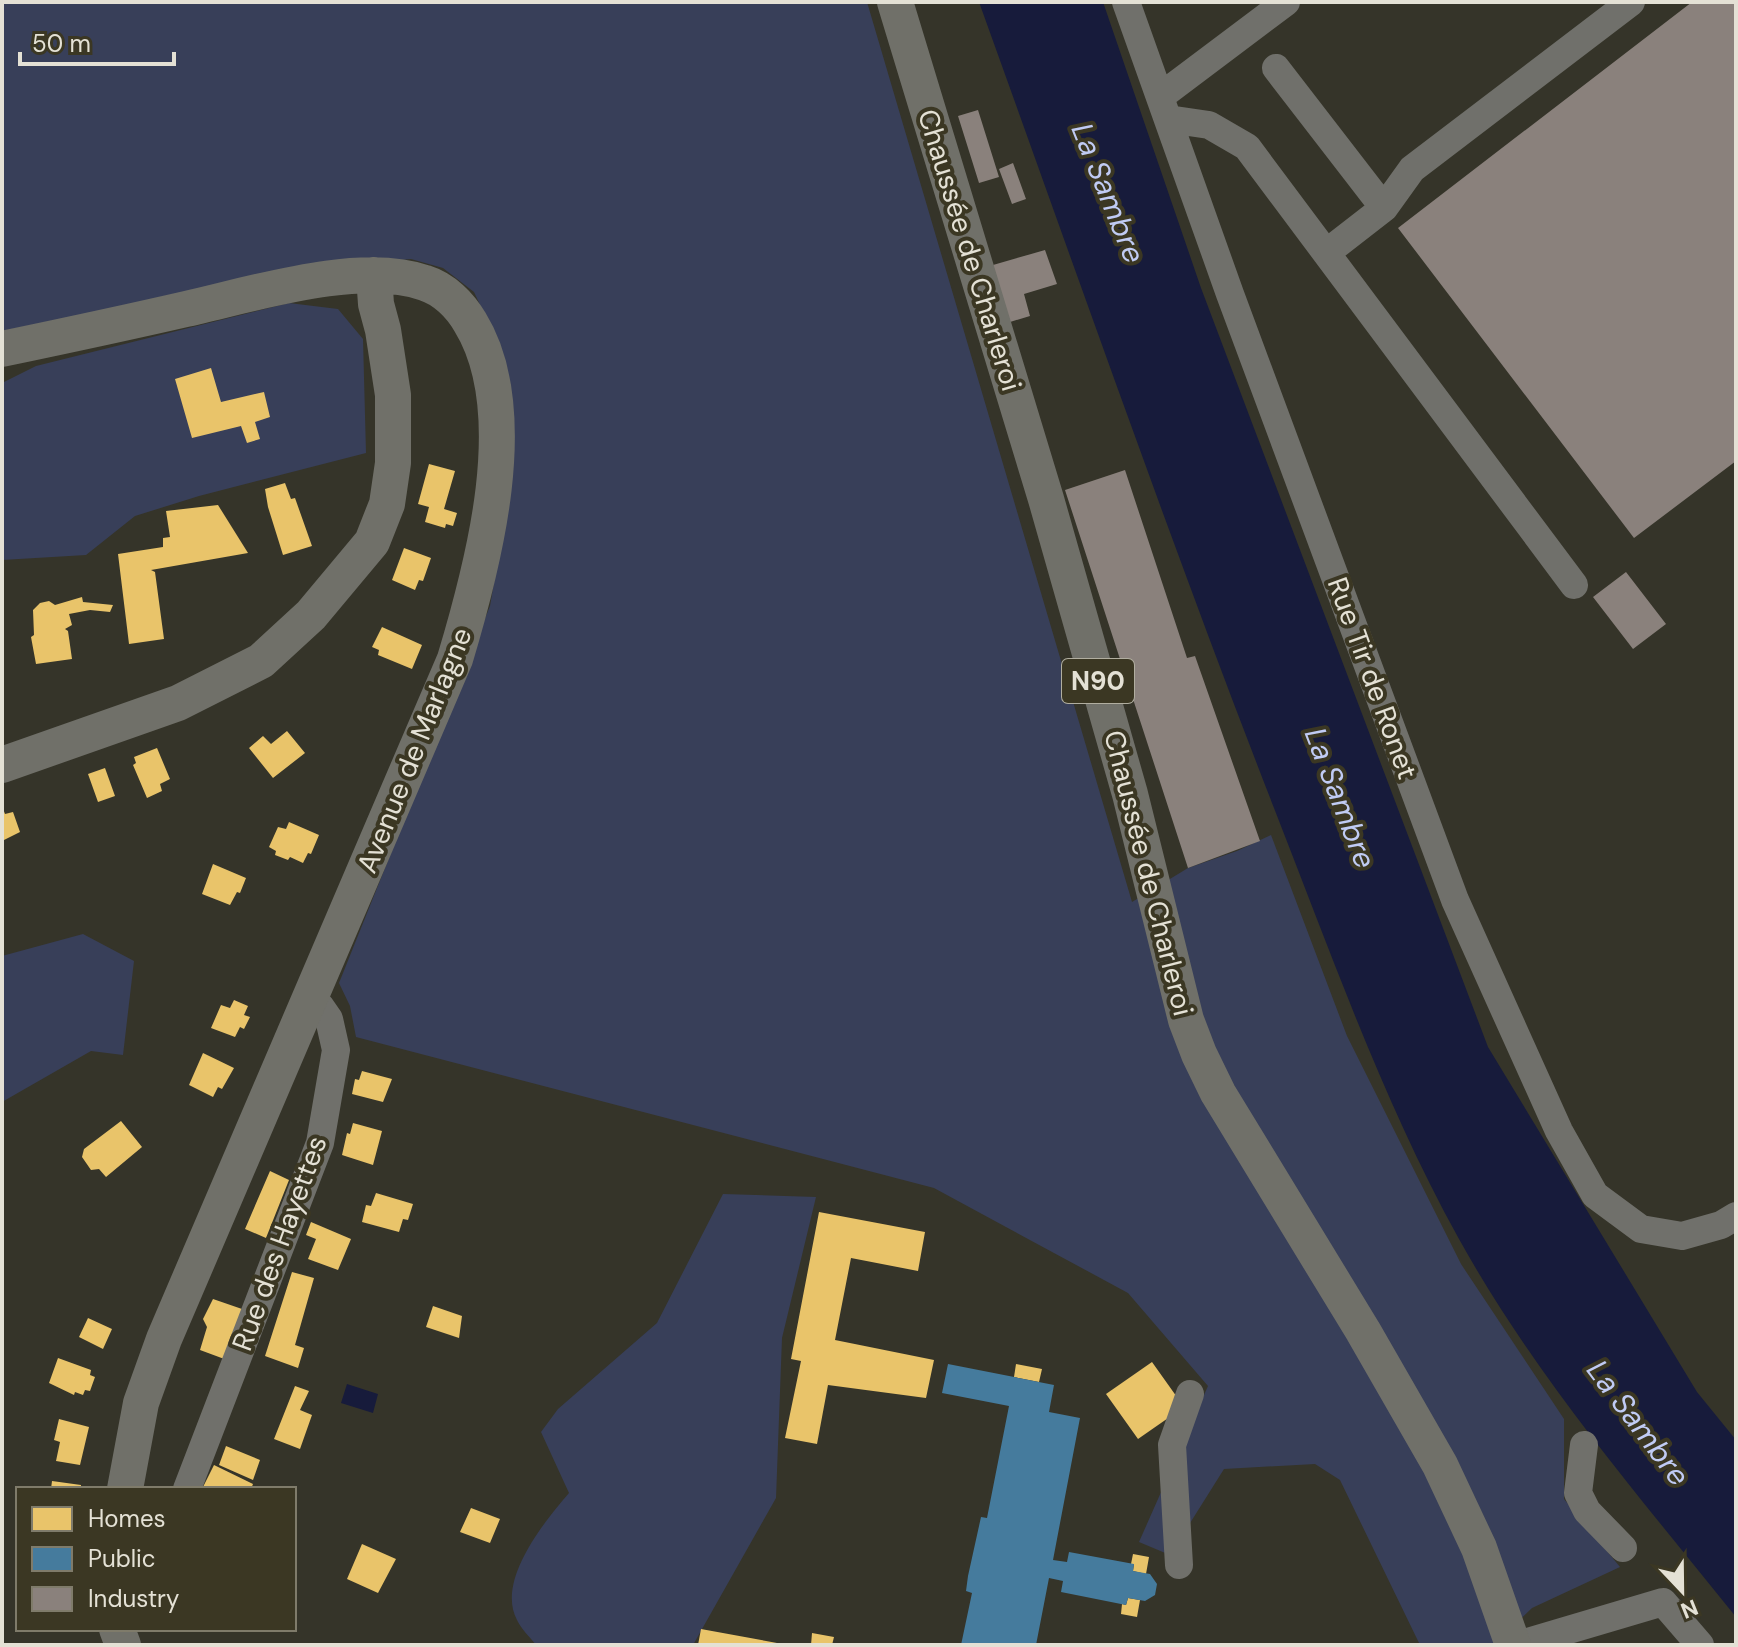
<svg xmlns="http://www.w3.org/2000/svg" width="1738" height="1647" font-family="'DM Sans',sans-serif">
	<rect width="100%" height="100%" fill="#353429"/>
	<path fill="#383f59" d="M2 2H867L1132 902 1188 868 1237 851 1271 835 1347 1036 1461 1264 1564 1419V1499L1620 1567 1532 1608 1494 1645H1420L1340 1480 1315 1464 1224 1469 1170 1555 1139 1542 1208 1386 1128 1293 934 1188 356 1037 350 1006 339 983 490 606 508 499 496 339 474 292 443 268 411 259 323 267 2 331Z
		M289 303 338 309 363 339 366 453 199 496 135 516 86 555 2 560V383L36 366Z
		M83 934 134 961 123 1055 91 1051 2 1102V956Z
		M723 1194 816 1197 782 1338 776 1498 693 1645H536C530 1637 521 1629 517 1620 496 1581 544 1522 569 1493L541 1432 558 1409 657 1323Z"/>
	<path fill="#171b3b" d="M979 2H1103L1201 288 1488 1047 1697 1392 1736 1440V1617C1638 1495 1535 1376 1459 1239 1383 1102 1331 953 1274 808 1170 541 1076 271 979 2Z
		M347 1384 378 1394 373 1413 341 1403Z"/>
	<path fill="#e9c46a" d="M211 368 221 402 264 392 270 417 255 422 260 439 247 443 241 426 192 438 175 379Z
		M429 464 455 471 444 509 457 513 453 526 446 524 445 528 425 522 429 507 418 504Z
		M285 483 291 499 295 498 312 546 283 555 268 507 265 489Z
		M218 505 248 553 151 570 155 572 164 639 129 644 118 554 163 547V538L170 537 166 511Z
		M404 548 431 558 423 581 419 580 415 590 392 580Z
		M82 597 83 602 113 605 110 612 90 610 69 614 72 625 65 629 68 631 72 659 36 664 31 637 34 635 33 610 40 603 49 601 55 605Z
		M382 627 422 645 412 669 378 655 379 650 372 647Z
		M287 731 305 753 273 778 249 748 263 736 271 744Z
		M157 748 170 779 160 784 162 791 147 798 133 765 136 763 134 757Z
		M105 768 115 796 98 802 88 774Z
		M2 806 5 814 13 812 20 832 2 841Z
		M289 822 319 835 311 854 308 853 303 863 290 857 288 860 275 855 276 851 269 847 278 827 286 829Z
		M213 864 246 878 240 893 237 892 230 905 202 894Z
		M234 1000 248 1006 244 1015 250 1017 244 1029 240 1027 235 1037 211 1028 221 1005 230 1008Z
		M203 1053 234 1068 222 1089 218 1087 213 1097 189 1085Z
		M362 1071 392 1079 383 1102 352 1094 355 1079 359 1080Z
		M121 1121 142 1147 106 1177 99 1169 91 1170 82 1157 84 1149Z
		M353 1123 382 1131 373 1165 342 1155 347 1133 350 1134Z
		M270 1171 289 1180 266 1238 245 1229Z
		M376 1193 413 1204 408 1220 403 1219 399 1232 362 1222 366 1205 371 1206Z
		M819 1212 925 1232 918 1271 851 1258 835 1340 934 1360 926 1398 828 1385 817 1444 785 1438 801 1361 791 1359Z
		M311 1222 351 1239 338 1270 308 1259 316 1239 306 1235Z
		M292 1272 314 1278 295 1345 304 1348 298 1368 265 1356Z
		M213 1299 242 1309 227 1360 200 1350 207 1327 203 1319Z
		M433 1306 462 1316 459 1338 426 1327Z
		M88 1318 112 1329 103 1349 79 1337Z
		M58 1358 91 1370 90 1375 95 1377 90 1391 85 1390 83 1395 75 1392 74 1395 49 1383Z
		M1152 1362 1184 1407 1138 1439 1106 1394Z
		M1016 1364 1042 1369 1039 1382 1014 1377Z
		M295 1386 309 1391 300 1410 312 1415 300 1449 274 1439Z
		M59 1419 89 1427 80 1465 56 1461 60 1442 54 1440Z
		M226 1446 260 1460 253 1480 219 1465Z
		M214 1465 253 1484 251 1489H202Z
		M52 1481 81 1485V1489H51Z
		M471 1508 500 1519 490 1543 460 1532Z
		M362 1544 396 1559 378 1593 347 1579Z
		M1133 1554 1149 1557 1146 1574 1133 1571 1134 1564H1131Z
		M1128 1598 1140 1600 1137 1617 1121 1614 1122 1604 1126 1605Z
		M701 1629 777 1643V1645H698Z
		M812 1633 834 1637 832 1645H811Z"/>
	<path fill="#457b9d" d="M948 1364 1054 1385 1049 1412 1080 1418 1053 1560 1067 1562 1069 1552 1134 1564 1133 1571 1150 1574 1157 1584 1155 1595 1145 1601 1128 1598 1126 1605 1061 1592 1063 1581 1049 1578 1036 1645H961L972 1593 966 1591 968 1576 981 1517 987 1518 1009 1406 942 1393Z"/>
	<path fill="#8a817c" d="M1692 2H1736V461L1634 538 1398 228Z
		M978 110 999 177 979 183 958 116Z
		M1013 163 1026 199 1012 204 999 169Z
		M1045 250 1057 284 1024 294 1030 316 1010 322 993 265Z
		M1125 470 1187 658 1195 656 1260 841 1188 868 1065 490Z
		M1626 572 1666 624 1633 649 1593 597Z"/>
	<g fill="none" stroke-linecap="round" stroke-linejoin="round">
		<path stroke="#70706b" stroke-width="28" d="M1126 2 1230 294 1455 900 1559 1131 1595 1195 1641 1229 1682 1236 1721 1225 1736 1216
			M1276 68 1384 208
			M1161 96 1286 2
			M1168 119 1209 125 1247 147 1574 585
			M1326 253 1384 208 1412 169 1631 2
			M1584 1445 1578 1493 1587 1511 1623 1548
			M187 1489 320 1143 336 1050 329 1019 320 1006 309 1000
			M1179 1565 1172 1445 1190 1394
			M1518 1645 1663 1602 1700 1645"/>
		<path stroke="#707069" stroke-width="36" d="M895 2 1046 499 1130 794 1186 1020 1199 1054 1218 1093 1363 1331 1440 1465 1479 1548 1513 1645
			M2 349C64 336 125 323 186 309 253 294 360 260 425 283 444 289 460 305 470 322 525 411 483 566 455 659L164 1339 141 1403 125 1489
			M2 765 178 703 261 661 311 615 372 542 387 504 393 463V395L383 330 376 304 374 275
			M117 1629 123 1645"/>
	</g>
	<g text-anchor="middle" stroke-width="8" stroke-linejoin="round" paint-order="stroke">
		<rect fill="#3b3723" stroke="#b1aea0" stroke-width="2" x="1062" y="659" width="72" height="44" rx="6"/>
		<g font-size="26" font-weight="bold" fill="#e4e1d5">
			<text x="1098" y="690">N90</text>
		</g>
		<g font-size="28" fill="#e4e1d5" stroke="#3b3723">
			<text transform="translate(970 250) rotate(73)" y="10">Chaussée de Charleroi</text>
			<text transform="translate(1373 678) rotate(70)" y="10">Rue Tir de Ronet</text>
			<text transform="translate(414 750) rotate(-68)" y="10">Avenue de Marlagne</text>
			<text transform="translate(1149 873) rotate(76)" y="10">Chaussée de Charleroi</text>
			<text transform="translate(279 1243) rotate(-70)" y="10">Rue des Hayettes</text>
		</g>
		<g font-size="30" font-style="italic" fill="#c0cbf4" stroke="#3b3723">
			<text transform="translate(1108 193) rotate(68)" y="10">La Sambre</text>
			<text transform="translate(1340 798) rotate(69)" y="10">La Sambre</text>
			<text transform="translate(1638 1423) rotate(53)" y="10">La Sambre</text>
		</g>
	</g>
	<rect width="1738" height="1647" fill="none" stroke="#e4e1d5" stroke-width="8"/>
	<rect x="16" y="1487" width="280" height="144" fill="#3b3723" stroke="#7f7b6a" stroke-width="2"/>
	<rect x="32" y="1507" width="40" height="24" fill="#e9c46a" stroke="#7f7b6a" stroke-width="2"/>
	<text x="88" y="1527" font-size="24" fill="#e4e1d5">Homes</text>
	<rect x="32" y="1547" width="40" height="24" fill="#457b9d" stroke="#7f7b6a" stroke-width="2"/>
	<text x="88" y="1567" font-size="24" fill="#e4e1d5">Public</text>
	<rect x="32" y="1587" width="40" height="24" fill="#8a817c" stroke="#7f7b6a" stroke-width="2"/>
	<text x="88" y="1607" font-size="24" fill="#e4e1d5">Industry</text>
	<g transform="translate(1682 1591) rotate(158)" stroke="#3b3723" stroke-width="6" paint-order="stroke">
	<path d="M0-6L14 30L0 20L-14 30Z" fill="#e4e1d5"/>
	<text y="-12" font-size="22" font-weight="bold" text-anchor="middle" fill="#e4e1d5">N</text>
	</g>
	<path d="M20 52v12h154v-12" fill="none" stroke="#e4e1d5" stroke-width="4"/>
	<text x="32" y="52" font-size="24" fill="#e4e1d5" stroke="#3b3723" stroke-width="6" paint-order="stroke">50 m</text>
</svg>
